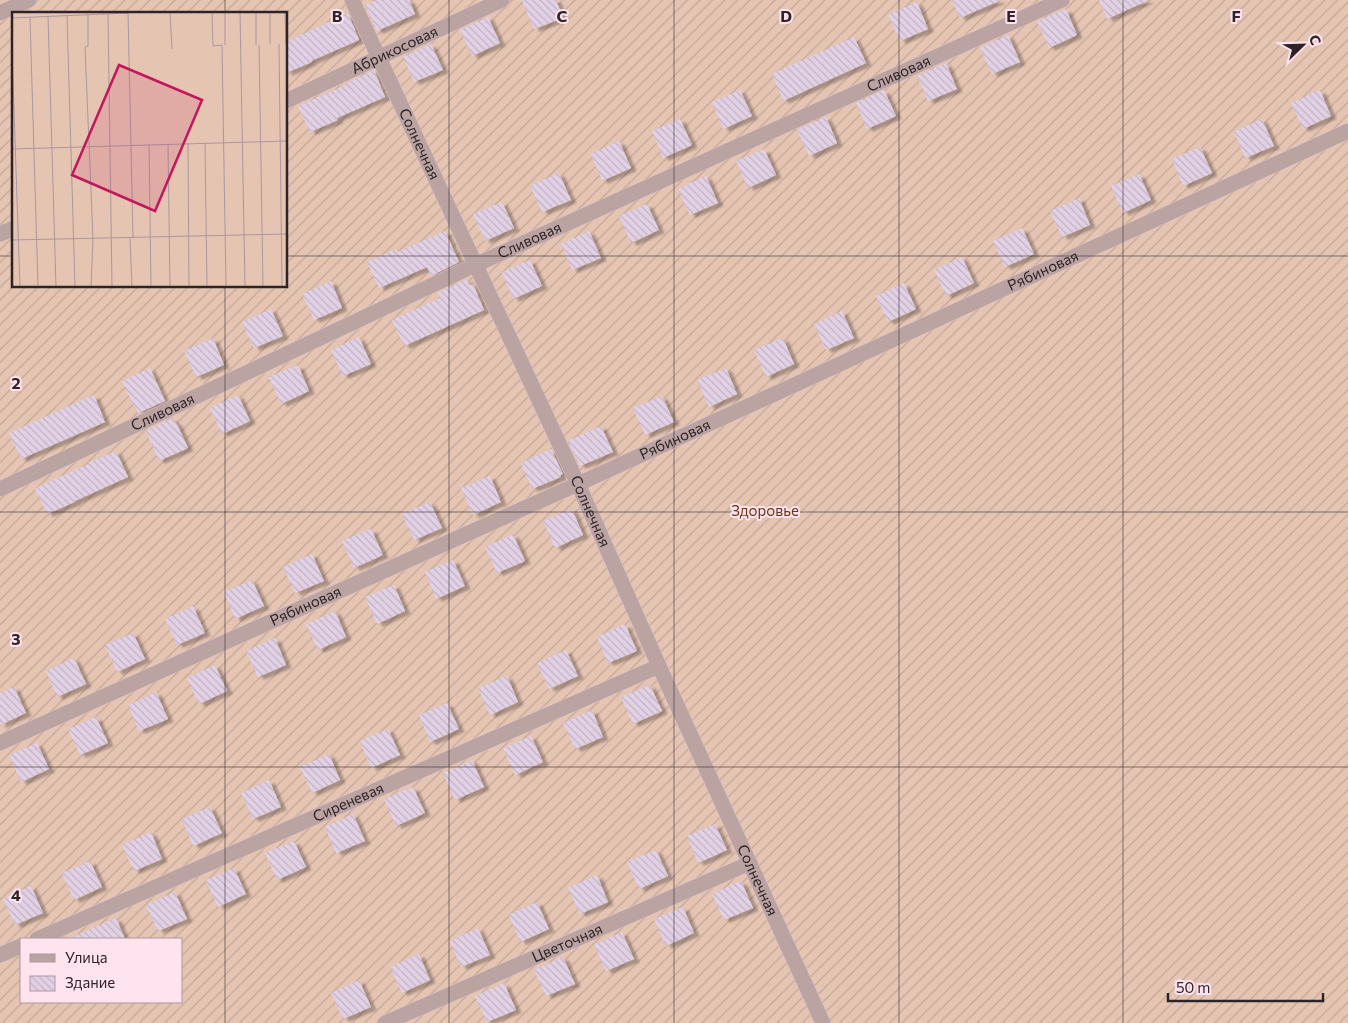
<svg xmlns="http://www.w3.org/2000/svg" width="1348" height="1023" font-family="Commissioner,sans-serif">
	<defs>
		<pattern id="garden-furrows" width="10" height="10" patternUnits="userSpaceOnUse" patternTransform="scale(1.25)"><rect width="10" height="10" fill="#e5c4b2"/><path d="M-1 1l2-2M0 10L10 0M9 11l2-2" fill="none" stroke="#c5a899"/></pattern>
		<pattern id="building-back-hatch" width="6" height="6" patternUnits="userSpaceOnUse" patternTransform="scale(1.25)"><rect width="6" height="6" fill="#e2d1e5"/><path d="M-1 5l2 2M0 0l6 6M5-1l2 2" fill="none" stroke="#c2b3c4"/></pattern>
		<filter id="shadow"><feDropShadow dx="5.5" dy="3" stdDeviation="1" flood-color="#0004"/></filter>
	</defs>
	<rect width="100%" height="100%" fill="#ffe4f0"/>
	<path fill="url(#garden-furrows)" fill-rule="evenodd" d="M0 0H1348V1023H0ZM14 14H286V286H14ZM21 939H181V1002H21Z"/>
	<path fill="url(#building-back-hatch)" filter="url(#shadow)" d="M377 0H409L415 14 377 31 365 5Z
		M522 0H556L563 18 534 29Z
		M952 0H1001L960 18Z
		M1099 0H1149L1107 19Z
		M917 2 928 29 900 41 888 15Z
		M1066 9 1077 35 1049 48 1037 21Z
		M348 13 359 40 311 61 312 62 286 73V42Z
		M488 17 500 43 472 56 460 30Z
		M1008 35 1020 62 992 74 980 48Z
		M854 37 866 63 783 101 772 74Z
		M431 44 443 70 414 82 403 57Z
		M946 63 957 89 928 101 917 76Z
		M374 70 385 97 337 118 338 120 310 132 298 106 346 85V84Z
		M740 90 752 116 723 129 712 102Z
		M884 90 896 116 867 129 856 103Z
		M1320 90 1331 116 1303 129 1291 103Z
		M826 117 837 143 809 156 797 130Z
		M680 119 692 145 663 158 652 131Z
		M1262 119 1274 146 1245 158 1234 132Z
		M619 141 631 168 602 181 591 154Z
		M1200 147 1212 173 1183 186 1172 159Z
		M764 149 776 175 748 188 736 161Z
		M559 173 571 200 542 212 530 186Z
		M1139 174 1151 200 1123 213 1111 186Z
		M706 176 718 203 690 215 678 189Z
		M1079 198 1090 225 1062 237 1050 211Z
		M502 202 514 228 485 241 473 214Z
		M647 204 659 230 631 243 619 216Z
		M1022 228 1034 254 1005 267 993 241Z
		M445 231 459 262 431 276 427 267 379 288 367 262 396 249 397 252Z
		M589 231 601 258 572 270 561 244Z
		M962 257 974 283 946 296 934 270Z
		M530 260 542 286 513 299 502 272Z
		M467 279 469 285 473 284 484 310 404 346 392 320 440 298 438 293Z
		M331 281 342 308 314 320 302 294Z
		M904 283 916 309 888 322 876 296Z
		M271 309 283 336 254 348 242 322Z
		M842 311 854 338 826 350 814 324Z
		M359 337 371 364 343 376 331 350Z
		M213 338 224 365 196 377 184 351Z
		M783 338 794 364 766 377 754 350Z
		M298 365 309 391 281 404 269 377Z
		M150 368 165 401 138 413 135 406 134 407 122 381Z
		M726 368 737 394 709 407 697 380Z
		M94 395 105 422 21 459 9 433Z
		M238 395 250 421 222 434 210 408Z
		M662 396 674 422 645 435 633 408Z
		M172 418 174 422H176L188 448 159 461 146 431Z
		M601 426 613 452 580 466 568 441Z
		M551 449 563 474 560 475 561 477 532 489 521 463Z
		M116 451 128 477 75 501V502L47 514 35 488 89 464 88 463Z
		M490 476 501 502 473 515 461 488Z
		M430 502 442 528 414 540 402 514Z
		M572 509 583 535 555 548 543 521Z
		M371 529 383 555 354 568 342 541Z
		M513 534 525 561 497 573 485 547Z
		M312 554 324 581 295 593 283 567Z
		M453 560 465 586 436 599 425 572Z
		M252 580 264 606 235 619 224 592Z
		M394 585 405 611 377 624 365 597Z
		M193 606 205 633 177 645 165 619Z
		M335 611 346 637 318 650 306 624Z
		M625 624 637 651 608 663 597 637Z
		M133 633 145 659 117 672 105 645Z
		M275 638 286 665 258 677 246 651Z
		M566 650 578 676 549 689 537 663Z
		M74 658 86 684 57 697 46 671Z
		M215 665 227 691 199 704 187 678Z
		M507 676 518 702 490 715 478 688Z
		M650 685 662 711 633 724 621 697Z
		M14 687 26 713 0 725V693Z
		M156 692 168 719 139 731 128 705Z
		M447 703 459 729 430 742 419 715Z
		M592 710 603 737 575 749 563 723Z
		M96 717 108 743 80 755 68 729Z
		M388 729 400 755 371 768 360 741Z
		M531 736 543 762 515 775 503 748Z
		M37 743 49 769 21 782 9 755Z
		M329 754 340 780 312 793 300 767Z
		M472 760 484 787 455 800 443 773Z
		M269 780 281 807 253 819 241 793Z
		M413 787 425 813 396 826 384 799Z
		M210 807 222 833 193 846 182 819Z
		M353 814 365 841 336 853 325 827Z
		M715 824 727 850 698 863 687 836Z
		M151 832 162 859 134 871 122 845Z
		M294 841 306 867 277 880 265 853Z
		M656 850 668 876 639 889 627 862Z
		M90 861 102 887 74 900 62 873Z
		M234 868 246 894 218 907 206 880Z
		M597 875 608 902 580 914 568 888Z
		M741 881 753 908 724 920 712 894Z
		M31 886 43 913 15 925 3 899Z
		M175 892 187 919 158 931 146 905Z
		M537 902 549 929 520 942 509 915Z
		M683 907 694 933 666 946 654 919Z
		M116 918 125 939H68Z
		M478 928 490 955 461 967 450 941Z
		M622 932 634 959 606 971 594 945Z
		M419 954 430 980 402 993 390 967Z
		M563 957 575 984 546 996 534 970Z
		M359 980 371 1007 343 1019 331 993Z
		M504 983 516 1010 487 1022 475 996Z"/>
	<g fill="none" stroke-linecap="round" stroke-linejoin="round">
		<defs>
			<g id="street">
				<path id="s1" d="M352 0 578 484 659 666 823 1023"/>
				<path d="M0 13 29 0"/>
				<path id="s2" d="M286 101 502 0"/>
				<path d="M0 234 14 228"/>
				<path id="s3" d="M0 489 475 265 1062 0"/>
				<path id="s4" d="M0 743 578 484 1348 131"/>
				<path id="s5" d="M37 939 659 666"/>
				<path d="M0 955 21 946"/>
				<path id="s6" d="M385 1023 750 863"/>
			</g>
		</defs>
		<use href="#street" stroke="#d9c1cc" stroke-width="16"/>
		<use href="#street" stroke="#bba3a2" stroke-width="15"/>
	</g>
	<path fill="none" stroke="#2e2428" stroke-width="1" stroke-opacity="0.55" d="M225 0V14M449 0V1023M674 0V1023M899 0V1023M1123 0V1023M0 256H14M286 256H1348M225 286V1023M0 512H1348M0 767H1348"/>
	<g text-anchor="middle" stroke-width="4" stroke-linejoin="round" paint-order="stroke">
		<g font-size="15" fill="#2e2428" stroke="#ffe4f0">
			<text dy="5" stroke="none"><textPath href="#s2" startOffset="120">Абрикосовая</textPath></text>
			<text dy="5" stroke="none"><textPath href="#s3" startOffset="990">Сливовая</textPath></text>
			<text dy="5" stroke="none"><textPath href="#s1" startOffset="159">Солнечная</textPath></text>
			<text dy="5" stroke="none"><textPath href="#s3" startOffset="585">Сливовая</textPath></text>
			<text dy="5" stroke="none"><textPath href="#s4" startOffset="1145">Рябиновая</textPath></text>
			<text dy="5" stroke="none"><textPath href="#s3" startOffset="180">Сливовая</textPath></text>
			<text dy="5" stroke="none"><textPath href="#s4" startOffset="740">Рябиновая</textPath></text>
			<text dy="5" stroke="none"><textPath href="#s1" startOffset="564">Солнечная</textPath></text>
			<text dy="5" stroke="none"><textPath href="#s4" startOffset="335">Рябиновая</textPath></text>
			<text dy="5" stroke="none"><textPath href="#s5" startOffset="340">Сиреневая</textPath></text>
			<text dy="5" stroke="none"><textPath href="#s1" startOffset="969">Солнечная</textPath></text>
			<text dy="5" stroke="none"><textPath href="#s6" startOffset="199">Цветочная</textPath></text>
		</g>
		<g font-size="15" fill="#6c340f" stroke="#ffe4f0">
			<text x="765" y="516">Здоровье</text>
		</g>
	</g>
	<g transform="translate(12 12)">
		<rect width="275" height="275" fill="#ffe4f0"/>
		<path d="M275 0V275H0V1Z" fill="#e5c4b2"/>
		<path fill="none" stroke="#ab97a0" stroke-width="1" d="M158 0 160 37M200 0 201 34 210 33 214 275M213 0V33M228 0 233 275M244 0V33M258 0V32M273 0 274 32M116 1 121 225M76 2V34L73 35 81 227 79 275M96 2 100 275M55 3 63 275M36 4 44 275M0 6 116 1M18 6 26 275M267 32 270 275M247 33 251 275M0 39 8 275M176 131 177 275M193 131 195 275M137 132 139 275M156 132 158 275M0 137 275 129M118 226 120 275M0 228 275 222"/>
		<path fill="#c2185b" fill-opacity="0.15" stroke="#c2185b" stroke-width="2.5" d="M107 53 190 88 143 199 60 163Z"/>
		<rect width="275" height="275" fill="none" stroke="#2e2428" stroke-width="2.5"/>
	</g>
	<g font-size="16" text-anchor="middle" font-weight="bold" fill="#2e2428" stroke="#ffe4f0" stroke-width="4" stroke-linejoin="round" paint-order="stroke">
		<text x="337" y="22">B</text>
		<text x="562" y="22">C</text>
		<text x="786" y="22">D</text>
		<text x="1011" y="22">E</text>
		<text x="1236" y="22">F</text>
		<text x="16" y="389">2</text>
		<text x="16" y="645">3</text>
		<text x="16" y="901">4</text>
	</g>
	<rect x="20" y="938" width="162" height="65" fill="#ffe4f0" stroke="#ab97a0"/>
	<rect x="30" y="954" width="25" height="8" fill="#bba3a2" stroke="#ab97a0"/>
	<text x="65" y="963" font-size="15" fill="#2e2428">Улица</text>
	<rect x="30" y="976" width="25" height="15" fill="url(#building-back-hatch)" stroke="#ab97a0"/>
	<text x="65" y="988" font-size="15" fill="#2e2428">Здание</text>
	<g transform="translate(1303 45) rotate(67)" stroke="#ffe4f0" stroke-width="4" paint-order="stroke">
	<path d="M0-4L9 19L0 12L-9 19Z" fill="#2e2428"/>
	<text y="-8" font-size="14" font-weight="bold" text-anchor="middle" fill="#2e2428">С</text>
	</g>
	<path d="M1168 993v8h155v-8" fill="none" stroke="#2e2428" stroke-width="2.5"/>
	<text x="1176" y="993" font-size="15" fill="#2e2428" stroke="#ffe4f0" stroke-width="4" paint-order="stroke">50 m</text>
</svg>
